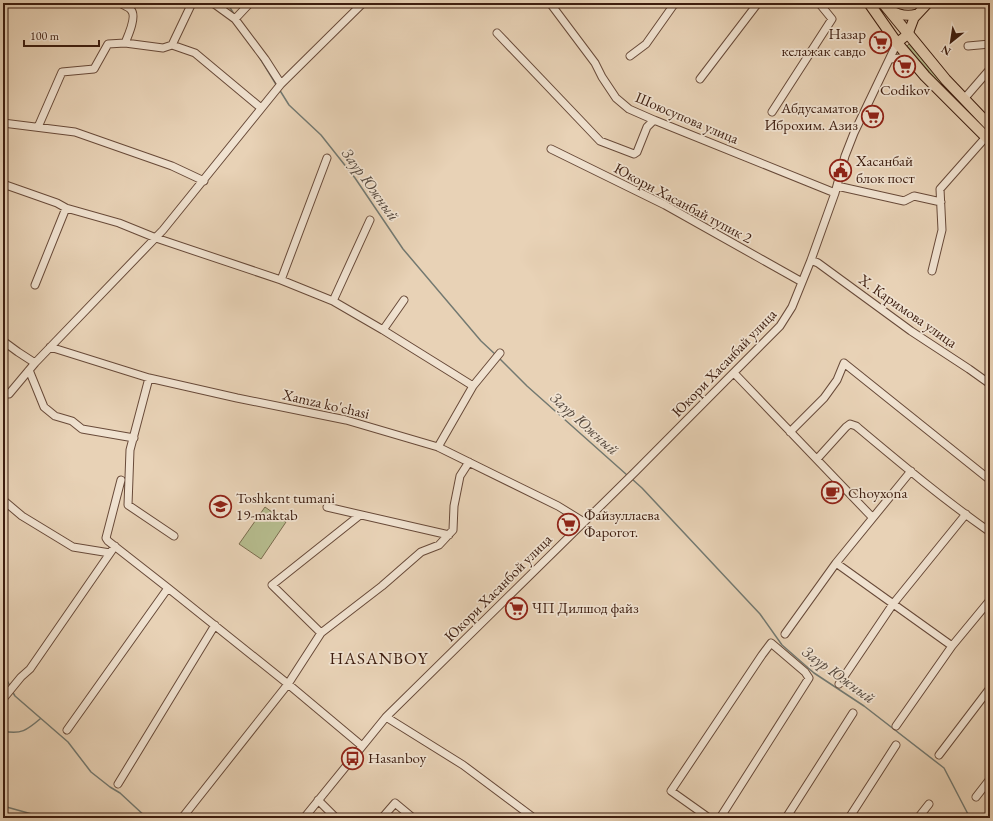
<svg xmlns="http://www.w3.org/2000/svg" width="993" height="821" font-family="'EB Garamond',serif">
	<rect width="100%" height="100%" fill="#e8d2b6"/>
	<filter id="stains"><feTurbulence type="fractalNoise" baseFrequency=".005" numOctaves="4"/><feColorMatrix values="0 0 0 0 .2 0 0 0 0 .09 0 0 0 0 .02 0 0 0 .5 -.17"/></filter>
	<radialGradient id="worn" r=".72"><stop offset=".6" stop-color="#630" stop-opacity="0"/><stop offset="1" stop-color="#630" stop-opacity=".3"/></radialGradient>
	<path fill="#b6bc8e" stroke="#7a6c4e" d="M909 44 951 93 949 95 907 46Z
		M265 507 286 522 261 559 239 544Z"/>
	<g fill="none" stroke-linecap="round" stroke-linejoin="round">
		<path stroke="#737971" stroke-width="1.5" d="M227 3 234 14
			M258 55 277 86
			M279 89 289 105 321 135 355 178 403 249 481 341 496 355
			M499 358 527 386 627 475
			M632 479 642 488 760 614 782 645 814 673 864 706 944 768 970 818
			M3 673 10 686
			M12 691 15 696 68 742 91 772 110 787 120 793 147 818
			M3 731C21 735 27 730 40 719
			M3 806 46 818"/>
		<defs>
			<path id="minor" d="M120 3C123 5 129 7 131 10 137 16 128 36 125 43
				M213 3 235 19 265 59 281 84
				M550 3 595 63 602 77 616 98 629 109 654 120 835 193
				M235 19 250 3
				M497 33 600 141 634 154 637 152 647 127 654 120
				M172 45 192 3
				M968 46 990 44
				M630 56 646 44 675 3
				M891 59 909 57
				M700 79 758 3
				M964 99 990 69
				M772 112 832 19 819 3
				M3 123 75 132 172 166 204 181
				M38 127 62 72 94 69 108 44 125 43 163 48 172 45 195 53 261 108
				M551 149 665 205 802 282
				M3 184 57 203 66 208 119 223 156 238 281 280 333 301 383 330 473 386
				M837 186 904 201 914 196 941 202
				M811 260 818 263 911 331 969 369 990 384
				M932 271 942 230 940 189 986 137
				M281 280 327 158
				M35 285 66 208
				M333 301 370 220
				M383 330 404 300
				M3 341 18 352 35 363
				M50 347 149 378 237 398 346 420 438 447 558 506 584 522
				M29 370 44 407 55 416 72 421 82 429 134 438
				M734 373 872 517
				M149 378 130 450 128 505 174 536
				M3 394H9L35 363 163 230 281 84 363 3
				M790 432 824 398 837 380 844 363 990 480
				M438 447 473 386 500 353
				M817 459 846 427 850 424 856 426C899 462 943 499 990 532
				M121 480 106 538 108 541 168 588 288 684 362 746
				M3 500 22 516 73 547 110 553
				M327 507 449 535
				M836 563 952 646
				M321 633 272 585 360 515
				M785 634 836 563 911 471
				M839 684 893 604 966 514
				M3 699 21 677 30 669 115 546
				M386 717 463 765 534 818
				M896 726 952 646 990 600
				M67 730 168 588
				M939 755 990 688
				M118 784 215 625
				M976 797 990 779
				M318 800 336 818
				M182 818 288 684 321 633 382 586 421 552 439 545 453 530 454 506 460 476 469 462
				M304 818 386 717 635 472 780 326 792 307 811 260 835 193 845 156 854 133 897 43
				M382 818 395 803 413 818
				M709 818 671 791 762 655 771 643 805 672 809 678 720 818
				M786 818 853 713
				M849 818 896 745
				M918 818 929 804"/>
			<path id="major" d="M889 9C898 15 907 17 917 14
				M897 43 908 34 914 18 928 3"/>
			<path id="highway" d="M869 3 897 43 925 76 990 141
				M883 3 946 80 990 126"/>
		</defs>
		<use href="#minor" stroke="#684a39" stroke-width="9"/>
		<use href="#major" stroke="#3d1d0f" stroke-width="11"/>
		<use href="#highway" stroke="#3d1d0f" stroke-width="12"/>
		<use href="#minor" stroke="#f0e2d0" stroke-width="7"/>
		<use href="#major" stroke="#e8d2b6" stroke-width="9"/>
		<use href="#highway" stroke="#e8d2b6" stroke-width="10"/>
	</g>
	<defs>
		<symbol id="supermarket-ring" viewBox="-11 -11 22 22"><circle r="9.5" fill="#f0e2d0" stroke="#8f2418" stroke-width="1.5"/><path d="M-6-5.5h2.5l.6 2H6L4.5 2H-2.5L-4.4-4H-6ZM-1.5 3.2a1.3 1.3 0 1 0 .1 0ZM3 3.2a1.3 1.3 0 1 0 .1 0Z" fill="#8f2418"/></symbol>
		<symbol id="civic-ring" viewBox="-11 -11 22 22"><circle r="9.5" fill="#f0e2d0" stroke="#8f2418" stroke-width="1.5"/><path d="M-.6-6.5H3V-4.5H.6V-3L4-1V1h2V6H-6V1h2V-1L-.6-3ZM-1.2 2.5V6h2.4V2.5Z" fill="#8f2418"/></symbol>
		<symbol id="cafe-ring" viewBox="-11 -11 22 22"><circle r="9.5" fill="#f0e2d0" stroke="#8f2418" stroke-width="1.5"/><path d="M-5.5-4.5H6V0H3Q3 3.5 0 3.5H-2.5Q-5.5 3.5-5.5 0ZM3-3.2v2h1.7v-2ZM-6 4.5H4V6H-6Z" fill="#8f2418"/></symbol>
		<symbol id="school-ring" viewBox="-11 -11 22 22"><circle r="9.5" fill="#f0e2d0" stroke="#8f2418" stroke-width="1.5"/><path d="M0-5L7-2L0 1L-7-2ZM-4 1L0 2.5L4 1V4Q0 6-4 4Z" fill="#8f2418"/></symbol>
		<symbol id="bus-ring" viewBox="-11 -11 22 22"><circle r="9.5" fill="#f0e2d0" stroke="#8f2418" stroke-width="1.5"/><path d="M-5-6H5V4H4V6H2V4H-2V6H-4V4H-5ZM-3.5-4V0h7V-4ZM-3.5 1.2v1.5H-2V1.2ZM2 1.2v1.5H3.5V1.2Z" fill="#8f2418"/></symbol>
	</defs>
	<g fill-rule="evenodd">
		<use href="#supermarket-ring" x="868" y="30" width="25" height="25"/>
		<use href="#supermarket-ring" x="892" y="54" width="25" height="25"/>
		<use href="#supermarket-ring" x="860" y="104" width="25" height="25"/>
		<use href="#civic-ring" x="828" y="158" width="25" height="25"/>
		<use href="#cafe-ring" x="820" y="480" width="25" height="25"/>
		<use href="#school-ring" x="208" y="494" width="25" height="25"/>
		<use href="#supermarket-ring" x="556" y="512" width="25" height="25"/>
		<use href="#supermarket-ring" x="504" y="596" width="25" height="25"/>
		<use href="#bus-ring" x="340" y="746" width="25" height="25"/>
	</g>
	<g text-anchor="middle" stroke-width="3.5" stroke-linejoin="round" paint-order="stroke">
		<g font-size="15" fill="#3d1d0f" stroke="#f0e2d0" text-anchor="start">
			<text x="866" y="39" text-anchor="end">Назар<tspan x="866" dy="17">келажак савдо</tspan></text>
			<text x="905" y="95" text-anchor="middle">Codikov</text>
			<text x="858" y="113" text-anchor="end">Абдусаматов<tspan x="858" dy="17">Иброхим. Азиз</tspan></text>
			<text x="856" y="166">Хасанбай<tspan x="856" dy="17">блок пост</tspan></text>
			<text x="848" y="498">Choyxona</text>
			<text x="236" y="503">Toshkent tumani<tspan x="236" dy="17">19-maktab</tspan></text>
			<text x="584" y="520">Файзуллаева<tspan x="584" dy="17">Фарогот.</tspan></text>
			<text x="532" y="613">ЧП Дилшод файз</text>
			<text x="368" y="763">Hasanboy</text>
		</g>
		<g font-size="15" fill="#3d1d0f" stroke="#f0e2d0">
			<text transform="translate(687 118) rotate(23)" y="5">Шоюсупова улица</text>
			<text transform="translate(683 203) rotate(28)" y="5">Юкори Хасанбай тупик 2</text>
			<text transform="translate(908 311) rotate(35)" y="5">Х. Каримова улица</text>
			<text transform="translate(724 363) rotate(-46)" y="5">Юкори Хасанбай улица</text>
			<text transform="translate(326 404) rotate(13)" y="5">Xamza ko'chasi</text>
			<text transform="translate(498 588) rotate(-45)" y="5">Юкори Хасанбой улица</text>
		</g>
		<g font-size="16" font-style="italic" fill="#584b40" stroke="#f0e2d0">
			<text transform="translate(371 184) rotate(54)" y="6">Заур Южный</text>
			<text transform="translate(585 423) rotate(42)" y="6">Заур Южный</text>
			<text transform="translate(839 674) rotate(36)" y="6">Заур Южный</text>
		</g>
		<g font-size="17" letter-spacing="1" fill="#3d1d0f" stroke="#f0e2d0">
			<text x="379" y="664">HASANBOY</text>
		</g>
	</g>
	<rect width="993" height="821" fill="none" stroke="#e8d2b6" stroke-width="16"/>
	<rect x="4" y="4" width="985" height="813" fill="none" stroke="#3d1d0f" stroke-width="2"/>
	<rect x="8" y="8" width="977" height="805" fill="none" stroke="#3d1d0f"/>
	<g transform="translate(951 42) rotate(210)" stroke="#f0e2d0" stroke-width="3" paint-order="stroke">
	<path d="M0-3L7 15L0 10L-7 15Z" fill="#3d1d0f"/>
	<text y="-6" font-size="11" font-weight="bold" text-anchor="middle" fill="#3d1d0f">N</text>
	</g>
	<path d="M24 40v6h75v-6" fill="none" stroke="#3d1d0f" stroke-width="2"/>
	<text x="30" y="40" font-size="12" fill="#3d1d0f" stroke="#f0e2d0" stroke-width="3" paint-order="stroke">100 m</text>
	<rect width="100%" height="100%" filter="url(#stains)"/>
	<rect width="100%" height="100%" fill="url(#worn)"/>
</svg>
